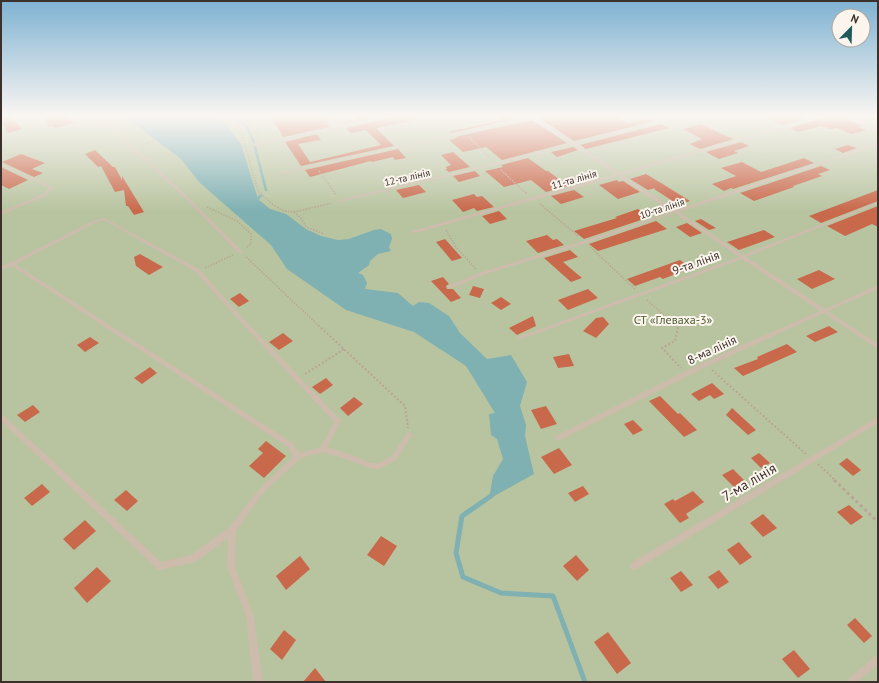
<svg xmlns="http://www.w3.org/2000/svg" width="879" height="683" font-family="'PT Sans',sans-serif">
	<rect width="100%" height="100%" fill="#f4ebe1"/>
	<path fill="#b8c4a0" d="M1 115H878V682H1Z"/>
	<path fill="#7fb0b2" d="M122 115H215L224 122 241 144 258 199 270 209 286 214 306 229 321 236 338 240 349 239 374 230 381 229 391 234 392 239 389 247 391 251 378 254 370 261 369 265 358 273 363 275 367 283 365 289 398 293 413 306 419 302 429 303 449 316 460 333 487 359 511 355 527 382 520 406 526 425 525 436 534 474 489 499 493 476 503 459 497 439 491 435 489 414 495 413 466 366 414 332 346 310 287 269 271 245 200 183 180 158Z"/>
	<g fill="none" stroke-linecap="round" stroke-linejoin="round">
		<path stroke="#7fb0b2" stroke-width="2.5" d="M232 115 247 127 254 142
			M255 147 266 190
			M258 199 261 195"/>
		<path stroke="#7fb0b2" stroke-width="5" d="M491 496 462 516 456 553 463 577 501 593 553 596 585 682"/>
	</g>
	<path fill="#c8694b" d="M44 115H66L74 123 56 128 53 126 49 127Z
		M279 115H327L329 127 283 137 281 134H282L270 117Z
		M358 115H364L367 118 386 115 343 124 342 123 357 120 355 118Z
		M404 115H416V120L376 128 394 146 301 166 285 142 317 134 321 140 298 144 310 162 381 145 366 130 351 133 346 128Z
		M497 115 528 116 451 133 449 132 503 120Z
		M544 115H613L627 123 650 118 655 121 574 141 539 118Z
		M759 115H818L783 125Z
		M832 115H840L862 126 858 127 866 130 852 134 837 128 831 129 821 126 798 132 790 128Z
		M4 116H10L22 129 8 133 3 125Z
		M532 120 567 143 502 160 486 147 463 152 449 140 457 138 455 137Z
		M661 124 669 128 586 149 580 145Z
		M701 124 726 136 734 139 700 149 690 144 702 139 683 129Z
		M741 142 749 146 734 151 738 153 719 159 706 152Z
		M848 145 857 148 843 153 835 149Z
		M573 147 578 150 557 157 551 152Z
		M398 149 406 158 395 160 393 157 372 162 371 161 310 177 305 170Z
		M95 150 113 167H115L122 180V176L144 212 134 215 128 206H126L124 190 115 192 101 166 98 167 85 154Z
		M453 152 470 167 449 172 445 169H447L446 167 451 165 441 155Z
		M21 154 45 163 32 169 43 173 34 177 2 162Z
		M528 158 546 171H548L568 186 546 192 531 180 504 187 485 171 503 167 501 165Z
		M804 158 814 163 733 189 731 188 724 191 712 184 736 176 721 168 742 162 761 172Z
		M821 166 830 170 818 174 822 176 793 186 794 187 754 201 740 193Z
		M1 167 28 180 9 189 1 185Z
		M475 171 480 176 459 182 453 176Z
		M646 174 661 183 690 201 679 205 654 189 655 188 648 190 630 179Z
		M617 180 619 182 623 181 640 192 618 199 599 185Z
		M419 185 426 192 403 198 396 190Z
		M574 190 584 197 561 204 551 196Z
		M878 190V201L821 223 809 216Z
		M474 194 477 197 482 196 494 207 477 211 474 208 463 212 452 200Z
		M878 206V227L872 224 845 236 827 226Z
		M638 209 650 217 584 239 574 231 617 218 615 217Z
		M499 211 507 219 490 224 482 216Z
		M701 219 716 228 709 230 695 221Z
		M656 221 667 229 598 251 589 244Z
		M687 223 702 233 690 237 676 227Z
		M764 230 775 237 739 250 727 242Z
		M547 235 553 240 557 239 564 245 538 253 526 241Z
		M445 239 462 258 452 261 436 242Z
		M570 250 578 257 563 262 582 278 571 282 544 258Z
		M140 254 163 267 149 275 136 266 134 257Z
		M680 260 691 268 663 279 660 277 635 286 627 279Z
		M819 270 835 279 812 289 797 279Z
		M443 277 449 284 446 286 447 289H453L461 298 451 302 431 281Z
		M473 286 484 289 480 298 469 295Z
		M588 289 598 298 568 310 558 300Z
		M240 293 249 301 239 307 230 299Z
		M501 297 511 304 501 310 491 303Z
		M533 316 536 326 517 335 509 328Z
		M603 317 609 324 596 338 583 331 596 318Z
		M829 326 838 332 815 342 806 336Z
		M283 333 293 341 279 350 269 342Z
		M90 337 99 343 85 352 77 345Z
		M787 344 797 352 743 376 734 368 758 359 757 357Z
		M569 354 574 366 558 368 553 357Z
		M150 367 157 373 142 384 134 378Z
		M326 378 333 385 320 394 312 387Z
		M712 383 724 394 714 399 710 395 699 401 691 394Z
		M660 396 678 414 680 413 697 430 684 437 649 401Z
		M354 397 363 404 348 416 340 408Z
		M33 405 40 412 25 422 17 415Z
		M546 406 557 424 541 429 531 410Z
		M732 408 756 430 748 435 726 415Z
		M633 420 643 430 633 435 624 424Z
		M266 441 286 456 264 478 249 466 263 453 258 449Z
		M559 448 572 465 554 474 541 457Z
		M759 453 770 463 761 468 751 458Z
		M847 458 861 470 853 476 839 464Z
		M733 469 744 480 734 487 722 475Z
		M42 484 50 492 32 506 24 498Z
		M583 486 589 494 575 502 568 493Z
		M126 490 138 501 127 511 114 500Z
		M693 491 704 502 686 514 689 518 680 523 664 504 673 499 675 501Z
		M849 505 863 517 851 525 837 512Z
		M763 514 777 528 763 537 750 523Z
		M85 520 96 531 74 550 63 539Z
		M381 536 397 546 384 566 367 555Z
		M739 542 752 557 740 565 727 550Z
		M576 555 589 570 577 581 563 566Z
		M300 556 310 569 286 590 276 576Z
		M97 567 111 581 87 603 74 588Z
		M719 570 729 582 718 589 708 577Z
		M681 571 693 585 681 592 670 578Z
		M855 618 872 636 864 643 847 625Z
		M284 630 296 640 282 660 270 649Z
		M608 632 631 663 617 674 594 642Z
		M794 650 810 669 798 678 782 659Z
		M315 668 326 682H303Z"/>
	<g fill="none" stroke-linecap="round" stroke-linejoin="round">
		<path stroke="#b9a596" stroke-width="1.5" stroke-dasharray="1.5 1.5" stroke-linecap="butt" d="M224 115 240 128 258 191 272 204 284 211 294 212 332 203
			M445 115 458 128
			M249 124 259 138
			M469 137 490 158
			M141 145 155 140
			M501 170 527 194
			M319 171 336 195
			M540 204 578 236
			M207 207 237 221 251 234V244L247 247
			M294 212 301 218 306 227 324 234
			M446 230 456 247 476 269
			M590 247 635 289
			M246 257 319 326
			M205 268 233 255
			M647 300 676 326"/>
		<path stroke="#b9a596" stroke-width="2" stroke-dasharray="2 2" stroke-linecap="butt" d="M318 325 405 406 408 428
			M674 325 678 328 675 341 662 348 681 368
			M712 370 806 454
			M305 374 344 349
			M818 464 836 481"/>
		<path stroke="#b9a596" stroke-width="3" stroke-dasharray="3 3" stroke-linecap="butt" d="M834 480 878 522"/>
		<path fill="#cdbbac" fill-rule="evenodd" d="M87 115H91L115 127 133 146 190 199 242 251V253H238L188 201 131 148 113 129Z
			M258 115H265L246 120 244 119Z
			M395 115H403L258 145 256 144Z
			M529 115H543L536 117 574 143 683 115H689L576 144 620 173 825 115H831L622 175 676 210 878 143V145L679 212 743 255 878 202V204L746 257 825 309 878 285V289L828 311 878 344V349L824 313 708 366 558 441 556 440 555 438 556 436 704 362 820 311 742 259 522 339H518L517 338 518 337 739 257 675 213 587 243 483 275 452 288H448V286L479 273 583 241 672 212 618 176 416 233H414L412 232V231L616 174 573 145 495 165 340 202 338 201 340 200 495 163 571 144 532 118 276 175 274 174 530 117Z
			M1 163 52 187 53 188 45 196 1 215V212L43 194 49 188 1 165Z
			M105 218 200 270 239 314 340 419 341 421 327 447 355 456 371 463H378L392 456 407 433 409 432 411 433 412 435 396 460 379 469H371L354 462 323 452 301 458 264 492 236 531 235 567 254 616 263 682H253L246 616 227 567 228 538 196 562 160 570 157 569 1 421V414L3 415 161 562 191 555 229 527 260 488 294 456 291 453 288 447 12 266 1 270V267L9 263V262H12L95 220ZM104 220 196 272 235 316 334 422 321 447 300 453 296 449 293 443 15 264 97 222Z
			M878 417V423L637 569 634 570 631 569 630 566 631 563Z
			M878 655V665L858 682H846L848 679 875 656Z"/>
		<path fill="#cdbbac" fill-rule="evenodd" d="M841 115H850L878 127V131Z"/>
	</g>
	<linearGradient id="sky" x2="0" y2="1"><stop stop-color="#7eb2d2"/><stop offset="0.55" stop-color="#faf6f2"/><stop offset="1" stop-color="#faf6f2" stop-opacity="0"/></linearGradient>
	<rect width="879" height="211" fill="url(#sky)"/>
	<g text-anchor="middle" stroke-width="4" stroke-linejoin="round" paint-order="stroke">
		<g font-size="10" fill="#3b302b" stroke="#fbf5ee">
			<text transform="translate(407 177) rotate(-13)" y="4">12-та лінія</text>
			<text transform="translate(574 179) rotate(-16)" y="4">11-та лінія</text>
			<text transform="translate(662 208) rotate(-18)" y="4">10-та лінія</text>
		</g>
		<g font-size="12" fill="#3b302b" stroke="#fbf5ee">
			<text transform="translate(696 263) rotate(-20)" y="4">9-та лінія</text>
			<text transform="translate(712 350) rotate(-25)" y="4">8-ма лінія</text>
		</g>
		<g font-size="12" fill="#4a5a2e" stroke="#fbf5ee">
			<text x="673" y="324">СТ «Глеваха-3»</text>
		</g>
		<g font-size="14" fill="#3b302b" stroke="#fbf5ee">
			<text transform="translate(749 482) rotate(-31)" y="5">7-ма лінія</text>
		</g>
	</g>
	<rect width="879" height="683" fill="none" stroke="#3b302b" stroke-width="4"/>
	<g transform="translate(851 28) rotate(23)"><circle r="19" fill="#fbf5ee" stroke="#aea6a0"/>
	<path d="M0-3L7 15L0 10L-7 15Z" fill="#1f5a5e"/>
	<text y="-6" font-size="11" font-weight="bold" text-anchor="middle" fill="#3b302b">N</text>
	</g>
</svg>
